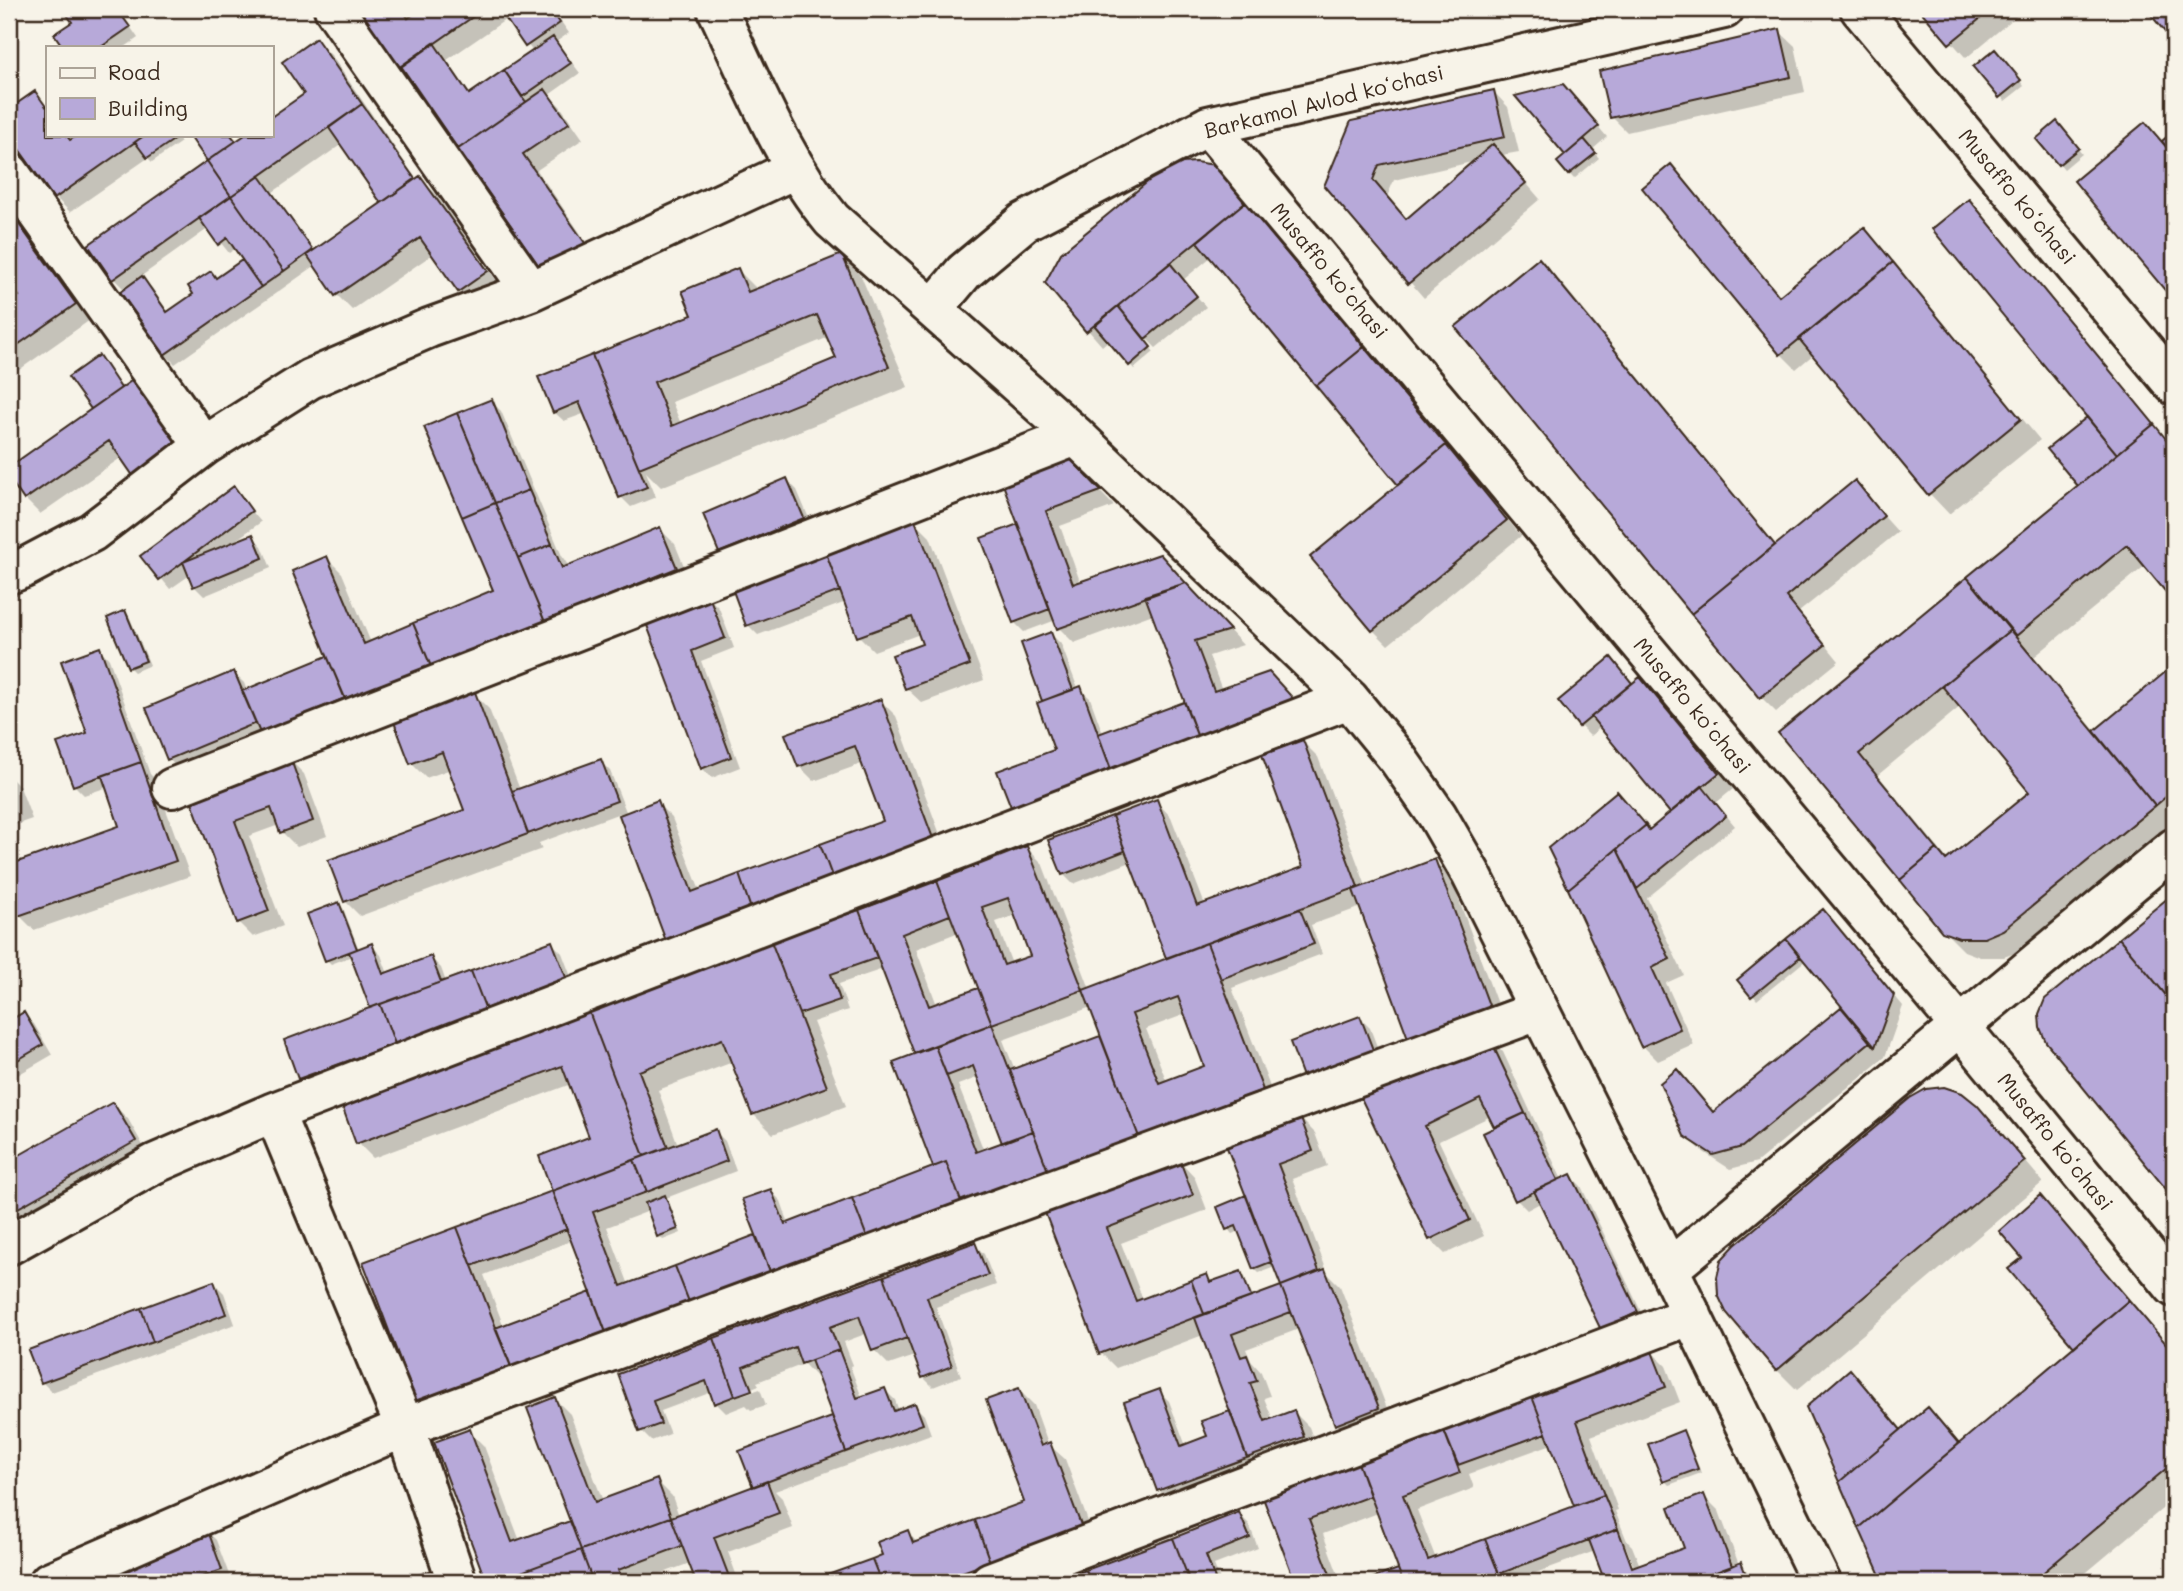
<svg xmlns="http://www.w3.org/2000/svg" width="2183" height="1591" font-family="Mali,sans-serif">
	<rect width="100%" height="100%" fill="#f7f3e8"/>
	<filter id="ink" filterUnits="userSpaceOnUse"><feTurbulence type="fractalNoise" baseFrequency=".0143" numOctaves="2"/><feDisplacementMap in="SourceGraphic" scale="14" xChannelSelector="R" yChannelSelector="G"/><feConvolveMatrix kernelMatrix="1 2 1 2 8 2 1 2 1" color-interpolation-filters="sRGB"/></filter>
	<g filter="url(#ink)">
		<path fill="#0003" fill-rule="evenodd" d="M65 9H118L138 38 125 47H65L57 35 75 22Z
			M354 9H405L411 18 425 9H552L569 33 556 42 580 73 549 95 560 106 583 139 537 170 598 259 544 271 414 82 411 84 396 69ZM508 18 533 52 471 95 447 60Z
			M1922 9H2025L1966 58Z
			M1779 31 1795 46 1805 92 1627 132 1612 117Z
			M316 40 331 55 417 180 420 178 435 193 501 287 474 306 459 291 433 254 352 310 337 295 316 265 175 364 165 354 125 290 113 278 211 163 191 135H231L236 143 249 135H271L307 94ZM342 144 384 203 315 252 273 192ZM209 228 229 253 236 248 244 260 169 313 152 288 140 277Z
			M1999 55 2024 86 2005 101 1976 67Z
			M1493 91 1508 107 1519 152 1502 155 1540 199 1424 298 1326 186ZM1476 161 1407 221 1387 197 1394 180Z
			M35 93 47 106V135H69L73 140 81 135H176L181 142 152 162 148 158 70 212 55 197 9 132V112Z
			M1518 97H1573L1607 137 1592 150 1599 158 1574 179 1559 162 1568 155Z
			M2145 124 2163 142 2174 133V298L2077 181Z
			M2061 128 2082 154 2064 169 2039 139Z
			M1214 167 1230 183 1521 536 1388 645 1373 630 1400 485 1211 257 1183 280 1206 307 1156 348 1147 339 1145 341 1154 352 1134 369 1109 340 1102 346 1047 283Z
			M1671 167 1686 182 1781 297 1878 245 2040 440 1949 514 1930 494 1814 354 1796 369 1781 354Z
			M1969 201 1984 216 2174 448V600L2146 565 2034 657 2096 732 2174 668V826L2023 950 2004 957H1980L1964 951 1944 931 1780 733 2080 487 2050 449 2090 417ZM1961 706 2032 792 1948 860 1878 775Z
			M18 225 33 240 90 320 9 377V305L21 297 9 279V230Z
			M841 256 861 276 908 387 661 487 646 472 656 497 631 507 621 497 586 413 564 421 554 412 694 316 738 270 758 290ZM829 337 838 359 681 424 672 402Z
			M1539 260 1559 280 1777 546 1854 483 1898 532 1799 612 1839 661 1776 712 1761 697 1457 327Z
			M103 362 122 389V457L40 514 25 499 9 475V469L94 409 92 407Z
			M491 401 501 411 562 556 569 567 660 529 675 544 691 583 178 769 169 759 234 673 244 683 247 691 327 658 333 664 327 558 342 573 371 643 495 591Z
			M1081 472 1114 506 1060 526 1081 584 1175 572 1243 645 1209 656 1222 690 1216 757 1057 751 1044 702 1023 644 1051 634 1061 644 1078 689H1080L1090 698 1103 734 1184 704 1189 709 1153 614 1074 643 1059 628 1056 620 1024 632 1014 622 1020 525Z
			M787 480 797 490 813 528 730 562 720 552Z
			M233 489 261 522 233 542 252 536 262 546 271 568 204 596 194 586 190 575 170 589 143 556Z
			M915 522 930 537 984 680 922 703 906 688 925 645 920 634 874 651 859 636 846 602 758 635 748 625 734 589Z
			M709 598 719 608 734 648 701 661 740 767 712 778 702 768 647 621Z
			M125 612 129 616 150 665 134 672 129 667Z
			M100 649 109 659 150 774 155 779 190 876 34 930 19 915 9 885V866L122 827 108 787 84 795 74 785 89 734Z
			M1611 659 1633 684 1640 679 1655 694 1733 789 1716 803 1735 826 1647 898 1684 975 1666 983 1694 1045 1658 1061 1643 1046 1550 848 1627 803 1650 832 1672 814 1601 727 1590 736 1580 726Z
			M474 694 489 709 520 790 600 761 610 771 627 814 657 803 672 818 700 891 886 822 864 763 814 781 799 766 881 701 896 716 948 856 668 940 620 813 539 843 542 849 360 916 345 901 466 811 451 769 426 778 411 763Z
			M1303 742 1318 757 1366 886 1434 861 1450 876 1504 1023 1425 1052 1410 1037 1361 907 1311 925 1322 954 1232 988 1277 1105 525 1383 365 1263 557 1198 541 1157 591 1138 571 1084 373 1158 358 1143 860 912 1027 848 1042 863 1090 989 1168 959 1131 862 1073 884 1063 874 1051 841 1156 801 1171 817 1205 905 1305 868ZM1016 915 1032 957 1012 964 996 922ZM959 932 980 989 937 1005 916 949ZM883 969 916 1054 936 1168 789 1224 781 1201 771 1191 758 1236 629 1285 607 1227 649 1211 659 1236 663 1240 681 1233 669 1202 666 1198 736 1171 725 1141 715 1131 678 1145 658 1090 733 1062 753 1114 773 1134 846 1106 813 1022 848 1010 839 984ZM1091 1007 1103 1037 1015 1070 1003 1040ZM1186 1014 1206 1067 1167 1082 1146 1029ZM979 1077 1004 1143 984 1151 958 1085ZM573 1240 593 1293 504 1327 484 1275Z
			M289 759 304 774 327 836 297 847 282 832 279 825 249 836 283 926 253 937 238 922 191 795Z
			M9 776 20 787 32 819 9 827Z
			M2174 895V1196L2048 1041 2046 1000Z
			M338 904 343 908 359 950 371 945 381 955 388 974 431 958 441 968 446 982 552 943 562 953 576 990 310 1088 300 1078 372 1009 352 956 331 964 327 960Z
			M1823 911 1903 1006 1885 1057 1757 1162 1730 1169 1702 1151 1686 1135 1677 1071 1714 1113 1852 1016 1806 960 1757 1000 1740 980Z
			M24 1014 34 1024 52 1055 9 1080V1023Z
			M1360 1018 1370 1028 1384 1065 1316 1091Z
			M1488 1037 1503 1052 1562 1180 1571 1176 1581 1186 1646 1322 1612 1339 1542 1202 1527 1210 1517 1200 1497 1128 1491 1116 1439 1141 1484 1236 1445 1254 1430 1239 1362 1097Z
			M113 1104 128 1119 149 1156 9 1229V1163Z
			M1975 1106 1996 1127 2043 1182 1797 1390 1777 1370Z
			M1300 1118 1315 1133 1327 1166 1292 1179 1328 1274 1340 1286 1393 1424 1351 1439 1336 1424 1299 1329 1246 1349 1251 1361 1261 1372 1270 1396 1264 1398 1273 1420 1294 1412 1309 1427 1318 1452 1169 1500 1159 1490V1391L1169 1401 1186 1446 1209 1437 1234 1418 1203 1335 1116 1368 1101 1353 1046 1211 1179 1160 1194 1176 1207 1210 1121 1243 1143 1300 1207 1276 1212 1283 1240 1273 1245 1277 1253 1298 1283 1287 1275 1267 1259 1273 1254 1268 1240 1231 1232 1234 1228 1229Z
			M2040 1197 2174 1352V1499L2075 1582H1885L1808 1408 1960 1445 2076 1347 2024 1258Z
			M974 1244 984 1254 996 1285 936 1307 961 1376 933 1387 923 1377 915 1356 889 1365 874 1350 868 1333 844 1342 853 1365 850 1366 862 1398 885 1390 895 1400 899 1411 914 1405 924 1415 931 1434 775 1491 782 1498 793 1528 728 1552 739 1582H697L690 1563 639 1582H488L436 1443 469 1431 484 1446 520 1541 572 1522 555 1399 570 1414 603 1501 657 1481 672 1496 679 1516 756 1487 741 1452 835 1418 820 1378 818 1379 804 1364 757 1382 759 1385 742 1392V1395L760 1389 766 1405 751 1410 746 1405 726 1413 716 1403 712 1392 661 1411 670 1434 651 1441 641 1431 620 1375Z
			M214 1283 224 1293 235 1324 52 1392 42 1382Z
			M1651 1351 1666 1366 1680 1402 1591 1436 1618 1510 1615 1511 1627 1541 1632 1546 1640 1566 1686 1549 1704 1496 1719 1511 1739 1565 1751 1574 1754 1582H1607L1595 1551 1511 1582H1501L1504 1581 1494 1557H1490L1500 1582H1368L1400 1570 1378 1513 1323 1534 1341 1582H1297L1264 1496ZM1552 1444 1577 1507 1436 1559 1417 1510 1474 1488 1469 1474ZM1623 1547H1626L1637 1574 1633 1576Z
			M1019 1390 1034 1405 1048 1444 1065 1459 1096 1543 1002 1571 970 1582H813L884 1556 907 1532 918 1543 1027 1503Z
			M1683 1432 1687 1437 1701 1473 1669 1485 1665 1481Z
			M1239 1514 1249 1524 1258 1548 1214 1565 1221 1582H1058Z
			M206 1530 216 1540 231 1580 223 1582H125L118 1562Z"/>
		<path fill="#b7a9d9" stroke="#3b2a1e" stroke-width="2" fill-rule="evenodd" d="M63 9H117L130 27 101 47H63L54 34 72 22Z
			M352 9H402L408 18 421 9H484L395 71Z
			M499 9H551L560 23 525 47Z
			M1919 9H1992L1949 44Z
			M2146 9H2174V43Z
			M1780 29 1791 77 1610 118 1599 71Z
			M553 37 571 63 522 97 504 70Z
			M316 38 362 104 231 196 207 161 245 135H271V117L304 94 282 62Z
			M434 43 469 94 504 70 526 102 458 149 401 66Z
			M1995 49 2021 80 1999 98 1973 67Z
			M1563 84 1599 126 1565 155 1515 96Z
			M545 89 569 123 523 154 585 243 543 272 458 149Z
			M1494 90 1505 137 1379 165 1373 180 1406 219 1493 144 1526 183 1408 284 1324 186 1351 121Z
			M35 91 47 108V135H66L70 140 78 135H145L54 199 9 135V109Z
			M362 104 415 179 381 203 329 128Z
			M2057 121 2079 148 2058 165 2036 139Z
			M2145 122 2174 156V216L2170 219 2174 224V301L2074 181Z
			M2174 131V156L2162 141Z
			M145 135H177L178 137 147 158 135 142Z
			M189 135H231L236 141 207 161Z
			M1584 139 1596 153 1568 175 1557 162Z
			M207 161 231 196 112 280 88 245Z
			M1195 162 1215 165 1245 202 1086 332 1045 283 1061 253 1151 179 1169 167 1182 163Z
			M1671 164 1779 296 1864 227 1893 262 1780 355 1642 188Z
			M260 176 313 250 284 271 231 196Z
			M420 176 488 271 458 292 420 238 335 296 307 255Z
			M231 196 284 271 261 287 227 238 218 245 199 218Z
			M1969 199 2154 424 2117 454 1932 229Z
			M1245 202 1364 347 1316 386 1197 242Z
			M18 223 76 304 9 351V303L19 296 9 282V230Z
			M842 254 889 367 639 468 592 355 692 315 682 291 738 268 748 292ZM817 315 836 358 672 426 654 382Z
			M1539 258 1775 545 1691 614 1455 327Z
			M242 260 261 287 164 355 120 292 142 276 167 312 193 294 188 286 211 271 216 278Z
			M1893 262 2021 419 1928 495 1799 339Z
			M1170 263 1197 296 1145 339 1118 306Z
			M1118 306 1151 347 1129 366 1095 326Z
			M1364 347 1446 445 1398 485 1316 386Z
			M99 355 121 388 91 409 68 377Z
			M592 355 647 487 619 498 579 402 553 413 538 377Z
			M134 379 183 448 136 480 109 441 24 500 9 478V467Z
			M492 399 529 490 495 503 457 413Z
			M457 413 495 503 462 517 424 427Z
			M2087 417 2117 454 2078 486 2047 449Z
			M2154 424 2174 449V602L2127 545 2016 636 1967 577Z
			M1446 445 1507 520 1372 631 1310 557Z
			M1067 455 1101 491 1046 511 1073 584 1160 554 1186 583 1057 629 1001 479Z
			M787 478 804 518 719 553 703 514Z
			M1855 480 1884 516 1786 597 1825 645 1760 698 1691 614Z
			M234 486 252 511 159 580 140 556Z
			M529 490 552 544 518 558 495 503Z
			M495 503 545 622 432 669 413 623 493 590 462 517Z
			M915 520 970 665 905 689 892 655 922 644 912 617 857 637 826 553Z
			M1018 524 1050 609 1013 623 981 538Z
			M660 527 677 568 545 622 518 558 552 544 562 568Z
			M253 534 263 558 193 587 183 562Z
			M826 553 840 591 746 626 732 588Z
			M327 556 364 644 413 623 432 669 347 704 292 571Z
			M1967 577 2010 630 1859 754 1937 849 1900 880 1778 733Z
			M1186 583 1230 630 1195 641 1214 691 1269 672 1300 706 1200 743 1145 596Z
			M709 596 725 638 692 651 731 757 701 769 645 620Z
			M125 610 146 661 128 668 107 618Z
			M2010 630 2155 806 2003 930 1984 938H1959L1942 932 1900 880 1937 849 1946 860 2029 792 1942 686Z
			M1051 632 1073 690 1042 701 1021 643Z
			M100 647 141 762 73 786 57 743 87 733 61 661Z
			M327 656 345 698 260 733 242 691Z
			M1611 657 1632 683 1579 727 1558 701Z
			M2174 665V790L2155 806 2094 731Z
			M234 671 256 723 167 760 146 708Z
			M1640 677 1719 773 1670 813 1591 717Z
			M1081 686 1113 775 1013 812 997 771 1054 750 1037 703Z
			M475 692 528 834 344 902 328 860 464 810 442 752 410 764 394 722Z
			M881 699 934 841 833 879 820 844 883 821 855 746 798 767 785 734Z
			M1184 702 1200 743 1113 775 1098 734Z
			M1303 740 1358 887 1166 958 1112 816 1157 799 1197 906 1303 867 1262 755Z
			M290 757 313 821 280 833 271 808 235 821 269 911 237 923 189 794Z
			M601 759 617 801 528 834 512 791Z
			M141 762 176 861 18 916 9 890V865L119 826 102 776Z
			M1702 786 1726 816 1637 889 1617 849 1646 825 1649 830Z
			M1617 791 1646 825 1568 889 1548 848Z
			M658 800 692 892 739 874 751 909 666 941 619 815Z
			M1112 816 1125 851 1062 875 1048 840Z
			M820 844 833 879 751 909 739 874Z
			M1027 846 1083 990 992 1024 937 881ZM1008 898 1030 956 1004 965 982 907Z
			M1617 849 1670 959 1652 968 1680 1029 1641 1047 1568 889Z
			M1435 859 1490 1008 1408 1038 1353 890Z
			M937 881 950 915 902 934 929 1006 978 988 992 1024 914 1053 859 910Z
			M2174 893V1005L2119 938Z
			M339 902 357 949 325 961 307 914Z
			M1300 909 1314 944 1221 979 1207 943Z
			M1823 909 1894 995 1875 1047 1786 939Z
			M859 910 877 958 831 974 840 1000 799 1014 771 941Z
			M2119 938 2174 1005V1199L2046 1042 2040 1028 2039 1014 2045 999Z
			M1786 939 1800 957 1751 997 1737 980Z
			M552 941 567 980 486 1010 471 971Z
			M771 941 827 1087 752 1115 722 1039 639 1071 668 1147 644 1156 588 1009Z
			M372 943 383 974 431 956 441 982 370 1008 349 952Z
			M1207 943 1263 1090 1139 1137 1083 990ZM1178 997 1204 1066 1159 1083 1132 1014Z
			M471 971 486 1010 395 1044 380 1004Z
			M380 1004 395 1044 298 1079 284 1040Z
			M1841 1007 1870 1042 1742 1147 1713 1155 1684 1136 1660 1083 1677 1069 1713 1112Z
			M588 1009 644 1156 552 1191 539 1156 589 1137 562 1066 356 1144 341 1103Z
			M24 1012 43 1045 9 1065V1021Z
			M1360 1016 1375 1055 1305 1082 1290 1042Z
			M992 1024 1033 1131 1002 1143 973 1066 947 1076 935 1046Z
			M1488 1035 1525 1113 1494 1127 1480 1099 1425 1126 1470 1220 1429 1240 1360 1096Z
			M1100 1036 1139 1137 1048 1171 1010 1070Z
			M935 1046 976 1152 1033 1131 1048 1171 962 1204 946 1162 933 1167 893 1062Z
			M1944 1087 1962 1093 1977 1105 2025 1161 1776 1371 1726 1312 1718 1295 1717 1277 1721 1260 1735 1245 1910 1098 1926 1089Z
			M113 1102 136 1141 9 1213V1161Z
			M1525 1113 1558 1180 1515 1201 1483 1133Z
			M1300 1116 1313 1151 1278 1164 1319 1271 1281 1286 1226 1145Z
			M716 1129 727 1161 647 1192 634 1160Z
			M1179 1158 1193 1195 1107 1228 1136 1301 1191 1280 1204 1314 1099 1354 1044 1210Z
			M634 1160 647 1192 593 1212 621 1286 675 1266 691 1307 608 1338 552 1191Z
			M946 1162 962 1204 868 1240 852 1198Z
			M1571 1174 1638 1312 1601 1330 1534 1191Z
			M771 1189 785 1224 852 1198 868 1240 772 1276 742 1199Z
			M552 1191 567 1229 472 1266 457 1227Z
			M665 1195 678 1229 657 1237 645 1203Z
			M1246 1195 1271 1262 1253 1269 1236 1226 1226 1230 1217 1207Z
			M2040 1195 2129 1300 2074 1347 2008 1269 2022 1258 1999 1231Z
			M457 1227 514 1374 419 1410 363 1262Z
			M755 1235 772 1276 691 1307 675 1266Z
			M975 1242 988 1275 927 1297 952 1366 922 1378 884 1276Z
			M1325 1269 1379 1408 1335 1425 1281 1286Z
			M1241 1271 1251 1297 1204 1314 1191 1280 1207 1274 1210 1282Z
			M884 1276 907 1338 872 1351 859 1316 830 1327 839 1350 801 1364 795 1347 743 1367 752 1390 735 1396 714 1338Z
			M214 1281 226 1314 153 1342 141 1308Z
			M1281 1286 1291 1312 1232 1334 1241 1357 1247 1355 1257 1381 1250 1383 1265 1421 1294 1410 1304 1437 1247 1458 1195 1318Z
			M591 1292 608 1338 514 1374 495 1328Z
			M2129 1300 2174 1353V1462L2032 1582H1883L1859 1528Z
			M141 1308 153 1342 41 1383 28 1350Z
			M714 1338 735 1396 714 1404 706 1381 653 1401 661 1424 639 1432 618 1374Z
			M1651 1349 1666 1387 1577 1421 1604 1495 1574 1506 1531 1394Z
			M839 1350 857 1398 885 1388 894 1411 915 1403 923 1424 846 1452 811 1360Z
			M1850 1369 1901 1430 1839 1482 1806 1407Z
			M1019 1388 1041 1446 1050 1442 1082 1528 990 1562 975 1520 1024 1502 986 1400Z
			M1160 1389 1181 1446 1207 1436 1201 1421 1230 1411 1247 1458 1157 1491 1124 1402Z
			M1531 1394 1546 1433 1458 1465 1443 1428Z
			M555 1397 595 1502 657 1479 671 1517 581 1550 527 1408Z
			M1928 1407 1959 1444 1859 1528 1839 1482Z
			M832 1417 846 1452 753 1487 739 1451Z
			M1443 1428 1460 1473 1403 1495 1428 1560 1485 1539 1499 1574 1476 1582H1403L1357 1460Z
			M470 1429 512 1542 570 1521 581 1550 494 1582H486L434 1442Z
			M1683 1430 1698 1469 1663 1482 1648 1444Z
			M1357 1460 1370 1496 1309 1519 1333 1582H1295L1262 1495Z
			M767 1481 779 1513 714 1537 731 1582H696L671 1517Z
			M1704 1494 1732 1566 1689 1582H1605L1589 1540 1618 1529 1632 1567 1684 1548 1669 1507Z
			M1604 1495 1618 1529 1499 1574 1485 1539Z
			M1239 1512 1250 1538 1206 1555 1216 1582H1190L1173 1538Z
			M671 1517 682 1546 618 1570 623 1582H593L581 1550Z
			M975 1520 990 1562 935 1582H881L872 1559 882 1555 877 1542 908 1530 913 1543Z
			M207 1528 222 1570 187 1582H124L116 1561Z
			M1173 1538 1190 1582H1090L1086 1570Z
			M581 1550 593 1582H494Z
			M872 1559 881 1582H808Z
			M1741 1562 1749 1582H1689L1732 1566Z
			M1398 1569 1403 1582H1363Z
			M1086 1570 1090 1582H1053Z
			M429 1571 433 1582H399Z"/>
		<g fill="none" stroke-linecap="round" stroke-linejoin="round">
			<defs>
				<path id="minor" d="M334 9 531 291
					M717 9C751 79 782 160 832 220L1076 436 1349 699 1398 759 1437 815 1471 874 1669 1269 1821 1582
					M1860 9 2174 385
					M1208 126 1960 1026 2174 1287
					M9 172 204 446
					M933 309 964 272 1024 222 1208 126 1724 9
					M9 574 24 568 92 532 204 446 310 379 429 328 531 291 795 169
					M172 788 1076 436
					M274 1112 405 1427 457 1582
					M9 1245 154 1164 274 1112 1349 699
					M1669 1269 2174 848
					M49 1582 405 1427 1538 1011
					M990 1582 1692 1315"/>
			</defs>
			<use href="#minor" stroke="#3b2a1e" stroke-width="44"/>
			<use href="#minor" stroke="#f7f3e8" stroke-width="38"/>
		</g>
	</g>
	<g text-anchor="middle" stroke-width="5" stroke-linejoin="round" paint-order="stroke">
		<g font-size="21" fill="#3b2a1e" stroke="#f7f3e8">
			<text transform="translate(1324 102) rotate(-14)" y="7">Barkamol Avlod koʻchasi</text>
			<text transform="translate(2017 197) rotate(50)" y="7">Musaffo koʻchasi</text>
			<text transform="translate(1329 271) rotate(50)" y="7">Musaffo koʻchasi</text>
			<text transform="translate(1692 706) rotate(50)" y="7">Musaffo koʻchasi</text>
			<text transform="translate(2055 1142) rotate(51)" y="7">Musaffo koʻchasi</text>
		</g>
	</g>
	<rect width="2183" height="1591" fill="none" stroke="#f7f3e8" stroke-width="35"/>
	<rect x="18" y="18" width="2148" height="1556" fill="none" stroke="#3b2a1e" stroke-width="2.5" filter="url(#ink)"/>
	<rect x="46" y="46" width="228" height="91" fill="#f7f3e8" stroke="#aca397" stroke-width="2"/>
	<rect x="60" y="68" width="35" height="10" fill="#f7f3e8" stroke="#aca397" stroke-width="2"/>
	<text x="108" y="80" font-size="21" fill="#3b2a1e">Road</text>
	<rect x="60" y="98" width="35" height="21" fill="#b7a9d9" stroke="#aca397" stroke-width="2"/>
	<text x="108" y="116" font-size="21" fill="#3b2a1e">Building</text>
</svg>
